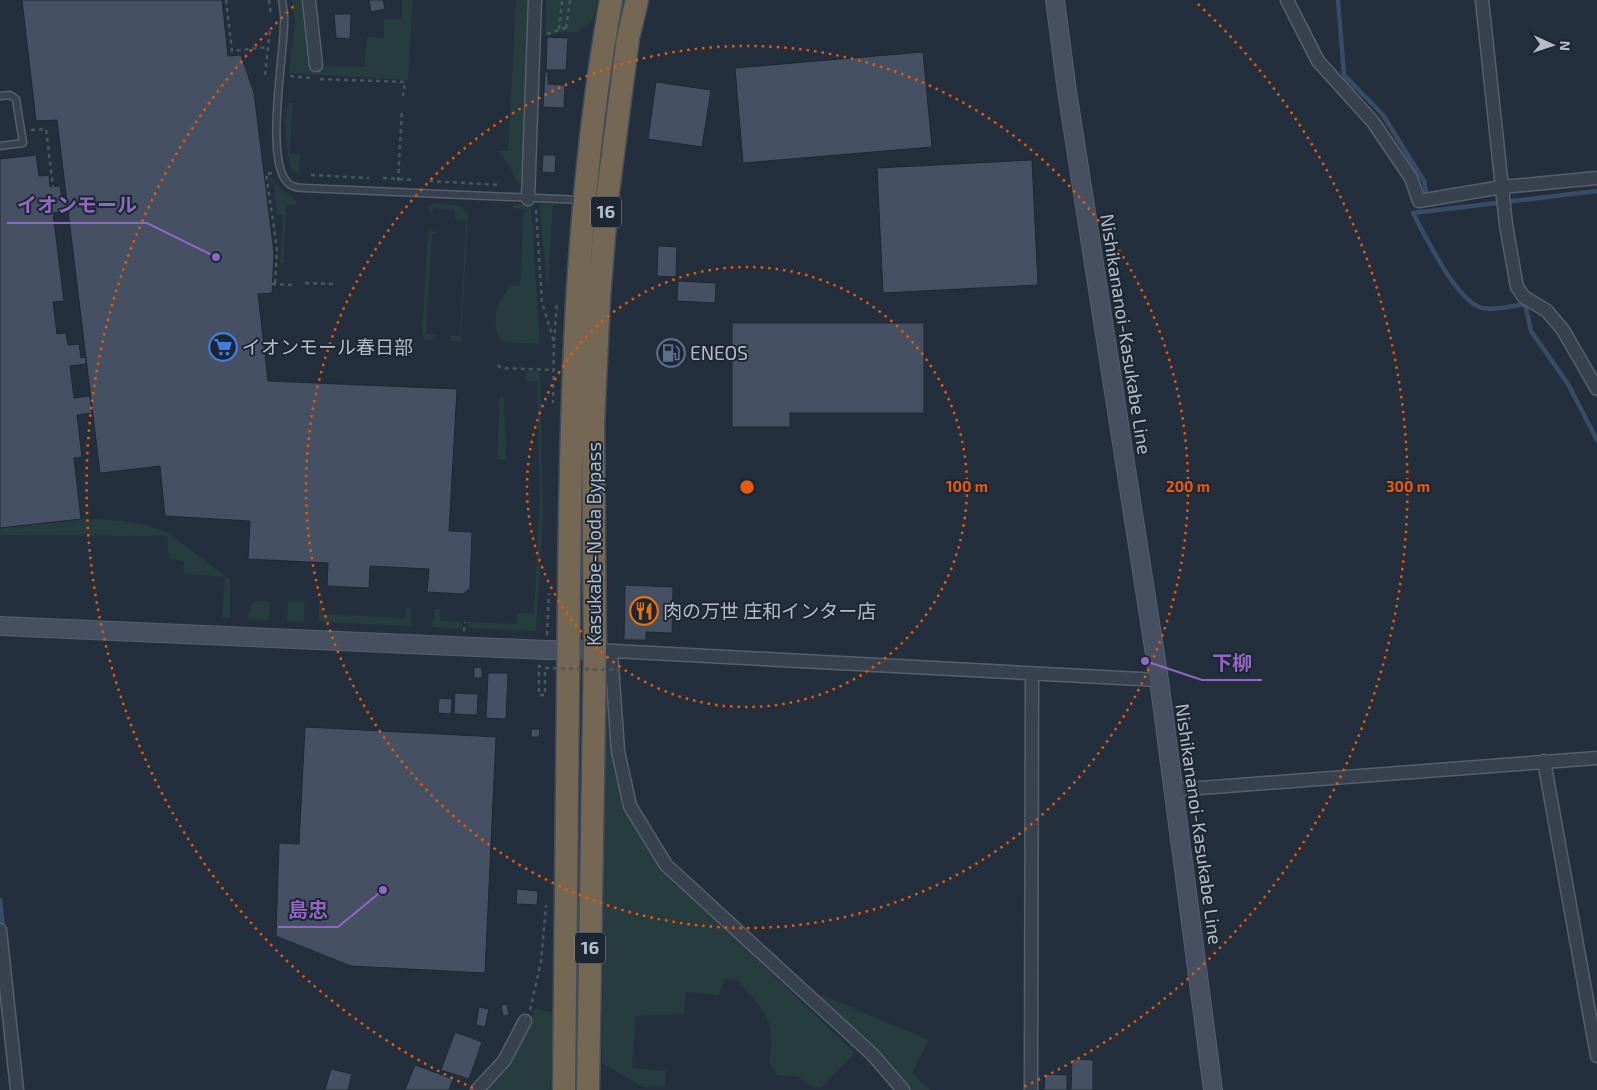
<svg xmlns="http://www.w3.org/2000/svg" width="1597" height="1090" font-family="'Exo 2','Noto Sans JP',sans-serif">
	<rect width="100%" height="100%" fill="#242f3e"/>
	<path fill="#263c3f" d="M292 0H307L313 66 364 67 367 37 384 38V19H402V0H413L408 80 289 73 295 23Z
		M516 0H530L523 183 516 182 510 166 500 154V151H508Z
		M546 0H597L593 21 578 32H560L545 36Z
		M289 103H293L290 153 300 154 299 172 291 171C288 154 281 118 289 103Z
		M271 177 280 188 295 199 297 205H286L283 263H280L283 215 274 214 277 212 274 182H270Z
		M433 203 461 206 468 215 461 342 450 341 449 336H460L466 220 455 219V210L433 208 431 217 429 208Z
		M513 204H531L540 344 503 342C494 336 493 313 499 303 503 296 507 294 509 285L520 286 524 209 513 208Z
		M539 204H553L548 291Z
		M430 231 439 232 432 234 426 334 435 335 433 340H425L422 333 428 234Z
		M526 370 537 371 540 374 543 514 536 631 469 628 467 622 517 624V613L534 614 540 499 537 382 525 381Z
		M500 397H504L506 459H497Z
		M81 519C109 520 146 520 171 535L230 580V618H222L225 577 184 574V561L169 559 167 536 0 535V528Z
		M255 601 270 602 269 620 248 619 250 607Z
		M288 602H305L304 622 287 621Z
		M319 603H322V614L406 618 407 607 411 608V626L319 622Z
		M435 609H440V621L462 622V627L460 629 432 627Z
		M608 675 631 798 693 898 855 1053 821 1088 813 1087 798 1077 777 1075 769 1061C777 1019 763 1010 737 980L724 979 719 995 686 992 684 1014 636 1016 632 1068 666 1071 665 1086 643 1087 602 1063 605 677Z
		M767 946 810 990 929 1040 912 1073 930 1090H907L763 949Z
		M535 1009 554 1012 550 1090H484L523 1033Z"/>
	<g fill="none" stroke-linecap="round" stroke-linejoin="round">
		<path stroke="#394c67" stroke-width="4.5" d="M1338 0 1344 75 1383 115 1424 181 1427 198
			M1597 191 1413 213C1426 237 1456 301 1482 308 1495 311 1512 306 1525 304L1531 331 1568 384 1597 440
			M0 900 3 929"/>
	</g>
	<path fill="#455162" stroke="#1f2835" d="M22 0H222L228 56 241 55 254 93 274 253 272 293 258 294 268 381 457 389 449 531 472 532 470 588 463 594 427 592 429 569 370 566 369 588 327 586 328 563 248 559 250 521 165 516 160 466 100 473 57 120 36 121Z
		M369 0H385H383L385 9 371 12Z
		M334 14H351L350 39 336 38Z
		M547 37 568 38 566 70H546Z
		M923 52 932 147 743 163 735 68Z
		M545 72H548V84L565 85 564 108 543 107Z
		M656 82 711 90 702 147 648 139Z
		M36 155 39 176 49 175 50 187 60 186 62 200 67 199 68 211 53 213 64 301 53 302 57 334 66 333 68 345 79 344 81 358 86 357V364L70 366 74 398 90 396 92 413 77 415 82 457 74 458 81 519 0 528V159Z
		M543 155H556L555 173 542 172Z
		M1032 160 1038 285 883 293 877 168Z
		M658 246 677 247 676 277 657 276Z
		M678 281 716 283 715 303 677 301Z
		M732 323H924V413H790V427H732Z
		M625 585 673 587 672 633 646 632V640H624Z
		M474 667 482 668V678H474Z
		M488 673H508L506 719 486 718Z
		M455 693 478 694 477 715 454 714Z
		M439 698 452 699 451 714 438 713Z
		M305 727 496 737 485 973 351 966 276 936 279 843 299 844Z
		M531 729H540L539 737H531Z
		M517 889 538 891 537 905 516 904Z
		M507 1004 509 1015 503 1016 501 1005Z
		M479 1007 489 1009 485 1027 476 1025Z
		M455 1032 482 1042 469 1079 441 1070Z
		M1072 1059 1093 1060V1090H1071Z
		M415 1065 453 1079 449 1090H405Z
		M331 1069 352 1074 348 1090H325Z
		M1045 1074 1067 1075V1090H1044Z"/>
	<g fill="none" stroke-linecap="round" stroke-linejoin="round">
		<defs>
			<path id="lane" d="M282 0C283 8 285 15 284 23 284 56 265 158 287 182 291 187 298 188 304 188L582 200
				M0 96 10 95 16 99 23 143 0 146"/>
			<path id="street" d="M309 0 316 65
				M1287 0 1318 61 1373 122 1411 178 1419 201 1502 187 1597 178
				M1482 0 1506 225 1517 287 1524 297 1547 311 1563 330 1597 389
				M528 199 535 0
				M595 650 1159 680
				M611 651 618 751 630 806 666 865 873 1055 903 1090
				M1544 761 1597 1056
				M1174 790 1597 758
				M0 930 17 1090
				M477 1090 504 1061 525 1021
				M1031 1090 1032 674"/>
			<path id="secondary" d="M1055 0 1067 91 1159 680 1213 1090
				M0 626 546 650H595"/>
			<path id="highway" d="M564 1090C566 924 567 757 569 591 571 393 576 195 611 0
				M588 1090 595 650 593 425 599 297 607 200 628 38 637 0"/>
		</defs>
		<use href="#lane" stroke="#565f6c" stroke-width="9"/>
		<use href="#street" stroke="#565f6c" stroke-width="15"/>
		<use href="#secondary" stroke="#565f6c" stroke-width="20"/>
		<use href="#highway" stroke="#434c59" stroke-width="25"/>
		<path stroke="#44595c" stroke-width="2.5" stroke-dasharray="4 4" stroke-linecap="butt" d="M226 0 232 51 268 47
			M269 0 271 16
			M566 28 570 0
			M559 29 562 0
			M547 34 568 27
			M265 75 270 29
			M290 76 310 78
			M320 79 405 82 403 96
			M31 130 46 129 53 187
			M272 173 266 174 277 248 275 284
			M311 175 369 178
			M383 178 415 180
			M398 181 402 109
			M429 181 500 185
			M536 210 542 302 554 342 553 403
			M305 283 335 284
			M272 284 292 285
			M554 341 557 301
			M498 365 501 368 553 370
			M464 631 465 622
			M547 635 549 593
			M541 666H539V695H545V668
			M530 1010 541 962 546 905"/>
		<use href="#lane" stroke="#38414e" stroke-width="6"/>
		<use href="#street" stroke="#38414e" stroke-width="12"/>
		<use href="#secondary" stroke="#465061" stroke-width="18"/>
		<use href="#highway" stroke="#746855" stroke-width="22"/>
		<path stroke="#44595c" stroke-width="2.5" stroke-dasharray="4 4" stroke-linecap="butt" d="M545 668 620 670"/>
	</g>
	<g fill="none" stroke="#e8590c" stroke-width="2.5" stroke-dasharray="2.5 5">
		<circle cx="747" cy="487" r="220"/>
		<circle cx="747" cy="487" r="441"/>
		<path d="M473 1088A661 661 0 0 1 296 4M1198 4A661 661 0 0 1 1021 1088"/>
	</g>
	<defs>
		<symbol id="supermarket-ring" viewBox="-11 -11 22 22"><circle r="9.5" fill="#1d2633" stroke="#3f7fe0" stroke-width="1.5"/><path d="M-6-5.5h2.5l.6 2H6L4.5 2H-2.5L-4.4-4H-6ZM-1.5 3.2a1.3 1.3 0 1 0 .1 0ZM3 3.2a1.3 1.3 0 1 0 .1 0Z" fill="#3f7fe0"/></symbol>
		<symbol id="fuel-ring" viewBox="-11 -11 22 22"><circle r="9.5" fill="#1d2633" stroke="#5c6f8a" stroke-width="1.5"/><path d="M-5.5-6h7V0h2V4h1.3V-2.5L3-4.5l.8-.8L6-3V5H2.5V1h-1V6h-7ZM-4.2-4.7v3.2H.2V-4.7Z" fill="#5c6f8a"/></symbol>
		<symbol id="restaurant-ring" viewBox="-11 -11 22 22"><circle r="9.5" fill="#1d2633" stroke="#e8710a" stroke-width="1.5"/><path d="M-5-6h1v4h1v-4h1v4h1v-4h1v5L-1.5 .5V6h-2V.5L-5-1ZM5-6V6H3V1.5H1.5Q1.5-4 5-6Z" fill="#e8710a"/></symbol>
	</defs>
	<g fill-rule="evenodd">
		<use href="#supermarket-ring" x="207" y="331" width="32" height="32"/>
		<use href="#fuel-ring" x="655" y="337" width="32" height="32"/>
		<use href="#restaurant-ring" x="628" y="595" width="32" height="32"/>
	</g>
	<g text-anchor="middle" stroke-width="4" stroke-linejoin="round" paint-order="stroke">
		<g fill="#1d2633" stroke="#878f9c" stroke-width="1">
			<rect x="591" y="196.5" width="30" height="31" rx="4"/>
			<rect x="575" y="932.5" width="30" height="31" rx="4"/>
		</g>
		<g font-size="18" font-weight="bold" fill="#b4bcc9">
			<text x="606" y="218">16</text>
			<text x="590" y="954">16</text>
		</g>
		<g font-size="19" fill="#b4bcc9" stroke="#1d2633">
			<text transform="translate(1126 334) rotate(81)" y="7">Nishikananoi-Kasukabe Line</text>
			<text transform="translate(594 544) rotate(-90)" y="7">Kasukabe-Noda Bypass</text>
			<text transform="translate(1199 824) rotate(82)" y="7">Nishikananoi-Kasukabe Line</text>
		</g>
		<g font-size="19" fill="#b4bcc9" stroke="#1d2633" text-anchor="start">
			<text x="242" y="354">イオンモール春日部</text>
			<text x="690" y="360">ENEOS</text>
			<text x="663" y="618">肉の万世 庄和インター店</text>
		</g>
	</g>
	<circle cx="747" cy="487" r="8" fill="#e8590c" stroke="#1d2633" stroke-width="2.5"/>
	<g font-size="15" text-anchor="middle" font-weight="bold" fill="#e8590c" stroke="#1d2633" stroke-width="4" stroke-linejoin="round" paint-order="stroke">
		<text x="967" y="492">100 m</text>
		<text x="1188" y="492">200 m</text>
		<text x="1408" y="492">300 m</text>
	</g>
	<path fill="none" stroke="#9266c3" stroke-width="2" d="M216 257L147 223H7M1145 661L1202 680H1262M383 890L338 927H278"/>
	<g fill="#9266c3" stroke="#1d2633" stroke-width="2">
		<circle cx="216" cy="257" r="5"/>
		<circle cx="1145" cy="661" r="5"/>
		<circle cx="383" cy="890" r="5"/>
	</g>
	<g font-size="20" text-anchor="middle" font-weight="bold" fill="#9266c3" stroke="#1d2633" stroke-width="4" stroke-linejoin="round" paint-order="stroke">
		<text x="77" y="212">イオンモール</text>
		<text x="1232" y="670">下柳</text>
		<text x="308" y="917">島忠</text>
	</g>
	<g transform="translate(1552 45) rotate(93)" stroke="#1d2633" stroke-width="4" paint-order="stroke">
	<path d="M0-4L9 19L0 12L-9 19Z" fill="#b4bcc9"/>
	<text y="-8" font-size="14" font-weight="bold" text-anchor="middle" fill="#b4bcc9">N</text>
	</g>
</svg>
